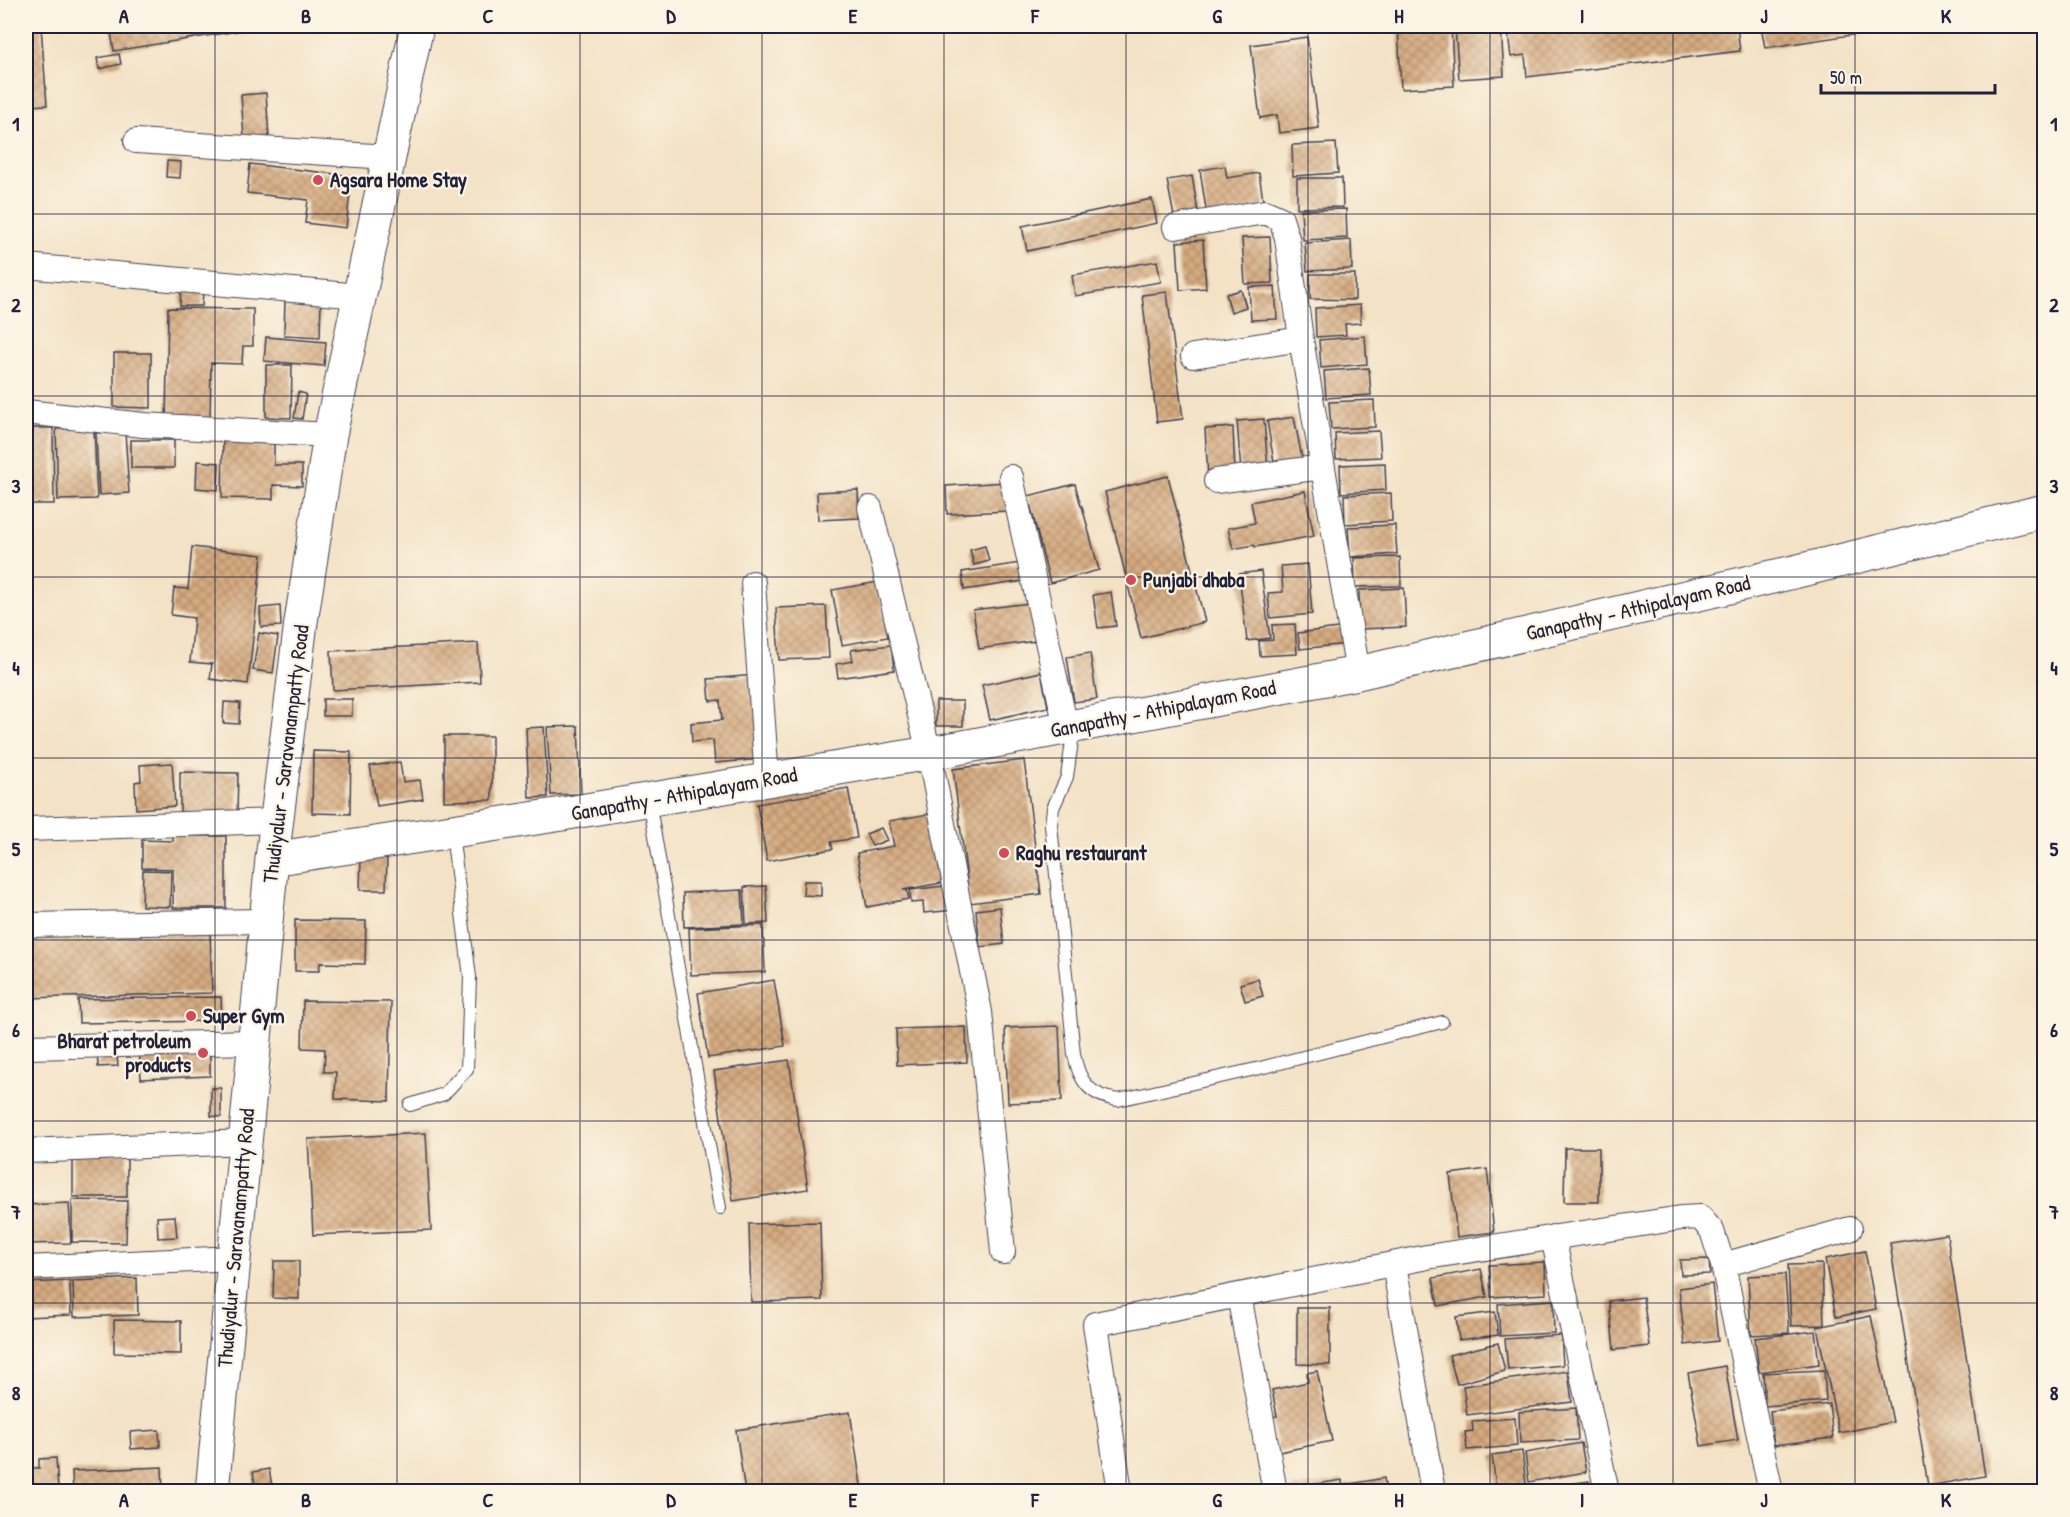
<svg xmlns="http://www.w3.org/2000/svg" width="2070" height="1517" font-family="'Patrick Hand',sans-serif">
	<defs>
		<pattern id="building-cross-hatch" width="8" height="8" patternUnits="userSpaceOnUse" patternTransform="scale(1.5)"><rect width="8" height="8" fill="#d6ab80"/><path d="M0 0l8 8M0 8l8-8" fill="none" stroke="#ad8b6a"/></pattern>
	</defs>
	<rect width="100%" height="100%" fill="#fcf5e5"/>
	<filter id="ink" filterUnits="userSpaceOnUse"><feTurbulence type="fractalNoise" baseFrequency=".0167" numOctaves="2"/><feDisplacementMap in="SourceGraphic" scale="12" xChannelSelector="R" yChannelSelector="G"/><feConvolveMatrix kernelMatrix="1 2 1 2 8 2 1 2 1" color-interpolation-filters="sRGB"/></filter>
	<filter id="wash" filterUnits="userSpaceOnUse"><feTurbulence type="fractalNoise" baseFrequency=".008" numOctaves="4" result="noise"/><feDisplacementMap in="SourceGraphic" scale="24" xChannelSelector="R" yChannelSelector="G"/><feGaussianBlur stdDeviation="1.35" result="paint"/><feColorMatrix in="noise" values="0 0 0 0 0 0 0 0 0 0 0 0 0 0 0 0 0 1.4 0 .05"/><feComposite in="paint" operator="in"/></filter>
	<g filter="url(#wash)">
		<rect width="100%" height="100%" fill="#f3e2c6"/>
		<g id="blocks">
			<path fill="url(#building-cross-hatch)" d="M26 26H41L47 105 26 106Z
				M110 26H262V27L114 51Z
				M1398 26H1451L1454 86 1401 89Z
				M1501 26 1504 76 1459 79 1455 28Z
				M1507 26H1737L1740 51 1527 77 1525 55 1511 57Z
				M1761 26H1884L1885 30 1765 48Z
				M1307 37 1319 128 1279 133 1277 115 1260 118 1251 45Z
				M119 54 121 64 99 69 97 58Z
				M266 93 269 137 244 138 241 95Z
				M1336 143 1338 173 1293 176 1292 145Z
				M167 161 181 162 180 178 166 177Z
				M250 164 352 176 346 228 305 223 308 200 247 193Z
				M1225 166 1227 178 1259 173 1264 207 1207 216 1200 170Z
				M1192 176 1199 218 1175 222 1167 180Z
				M1297 178H1342L1343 207 1297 208Z
				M1152 199 1157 223 1027 251 1022 226Z
				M1346 209 1347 238 1303 240 1301 210Z
				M1270 237 1272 283 1245 284 1242 238Z
				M1203 240 1206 288 1180 290 1177 242Z
				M1351 240 1352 269 1307 271 1305 243Z
				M1157 261 1161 282 1075 296 1072 275Z
				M1310 274H1355V300L1310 299Z
				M1275 286 1277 319 1251 320 1249 287Z
				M181 290 203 291 202 306H180Z
				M1241 290 1246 307 1231 312 1226 294Z
				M1167 292 1183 419 1157 422 1142 295Z
				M285 299 321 300 320 337 284 335Z
				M1360 305 1361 323 1345 324 1346 335 1316 337 1315 308Z
				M168 308 253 309V346H243L242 364 211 363 210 421 166 420Z
				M1365 336 1367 364 1321 368 1319 340Z
				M266 337 326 342 324 366 264 361Z
				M114 353H151V408L114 407Z
				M266 365H292L291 418 266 417Z
				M1369 368 1371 395 1326 398 1324 371Z
				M298 392 306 394 302 419 294 418Z
				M1374 400 1375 427 1331 429 1329 402Z
				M1294 417 1303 463 1275 468 1267 421Z
				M1264 419 1268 470 1241 472 1237 421Z
				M1233 427 1235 475 1208 477 1205 429Z
				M26 428H53L54 504H26Z
				M94 428 97 499 58 500 56 429Z
				M1379 431 1381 457 1336 459 1335 433Z
				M125 432 129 493 99 495 96 433Z
				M223 438 274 439V465H302V486L273 485V499L222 498Z
				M131 440H174V468H131Z
				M197 461 219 463 218 490 196 488Z
				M1385 463 1386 490 1341 493 1340 465Z
				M1168 476 1205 622 1141 638 1105 492Z
				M1006 482 1008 511 947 514 946 486Z
				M1075 484 1081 506H1082L1099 570 1050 583 1028 496Z
				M858 490 859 518 818 520 817 492Z
				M1305 491 1314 536 1255 547 1254 545 1233 549 1228 528 1255 523 1251 502Z
				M1391 493 1392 521 1345 524 1344 495Z
				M1395 525 1397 554 1350 557 1348 527Z
				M985 546 989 561 974 565 970 550Z
				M192 547 262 555 248 684 210 679 212 664 190 662 194 618 171 615 174 588 188 589Z
				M1400 557 1401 586 1355 587 1354 558Z
				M1020 563 1023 581 964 590 962 572Z
				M1308 564 1312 614 1270 618 1268 593 1283 592 1281 566Z
				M1261 571 1270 638 1247 641 1239 574Z
				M878 582 888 637 842 645 832 590Z
				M1404 588 1406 627 1360 629 1359 590Z
				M1111 592 1116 626 1098 628 1093 595Z
				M1030 603 1035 641 979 649 973 610Z
				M280 606 281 626 261 627 260 608Z
				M826 606 829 658 779 660 776 608Z
				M1295 624 1297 654 1260 656 1259 641 1273 640 1272 625Z
				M1345 627 1347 644 1300 649 1298 633Z
				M259 633 278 636 273 673 253 670Z
				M478 643 480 682 333 690 331 651Z
				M891 645 894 670 838 678 836 664 853 661 851 650Z
				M1090 653 1097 699 1074 702 1067 657Z
				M1041 672 1048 707 990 720 982 685Z
				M756 675 763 759 715 763 713 740 692 742 691 723 722 720 720 700 710 701 708 679Z
				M323 699H352V716H323Z
				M936 701H963V726H936Z
				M224 702 240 703 239 724 223 723Z
				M578 726 581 794 551 795 547 727Z
				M544 727 548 797 529 798 526 728Z
				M444 736H492V800L444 801Z
				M313 751 351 752 350 814 312 813Z
				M1024 760 1041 894 970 903 953 769Z
				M400 762 403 782 420 780 423 799 377 806 370 766Z
				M172 763 175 806 136 809 135 782 141 781 140 765Z
				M180 772 238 773 237 815 180 813Z
				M848 788 857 838 831 842 833 849 767 861 757 804Z
				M939 812 952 881 903 890H907L909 899 867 907 857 853 894 846 889 821Z
				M881 828 887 840 872 846 866 834Z
				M173 836H226V908H173V869L142 868V840L173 841Z
				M361 857H387L386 890H360Z
				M143 870 171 871 170 907 142 906Z
				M804 881H821V896L803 895Z
				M952 885 955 910 924 913 923 902 911 903 910 890Z
				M766 886 768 923 746 924 744 887Z
				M742 890 744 924 684 927 683 893Z
				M1000 907 1004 944 980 947 976 910Z
				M295 920 366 921 365 964 320 963 319 971H295Z
				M763 925 765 972 691 975 689 928Z
				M210 931 212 993 26 998V936Z
				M1258 979 1263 996 1245 1001 1240 984Z
				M774 980 785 1046 708 1058 698 993Z
				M221 997 222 1021 79 1023 78 999Z
				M303 1001 391 1002 389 1101 335 1099 336 1072H324L325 1049 302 1048Z
				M1059 1026 1062 1101 1008 1103 1005 1028Z
				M966 1027 967 1062 897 1065 896 1029Z
				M116 1046 118 1066 98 1067 97 1047Z
				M210 1046V1076L141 1079 139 1048Z
				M789 1060 808 1189 733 1201 714 1071Z
				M211 1088H221V1117L211 1116Z
				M426 1133 431 1230 313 1235 308 1139Z
				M1565 1148H1599V1202H1564Z
				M73 1153H127V1197H73Z
				M1487 1169 1494 1232 1457 1237 1450 1174Z
				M72 1200 127 1201 126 1243 72 1242Z
				M69 1203 71 1243 26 1244V1205Z
				M175 1216 177 1237 158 1238 157 1217Z
				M820 1222 822 1300 751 1302 749 1224Z
				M1947 1234 1985 1476 1928 1486 1890 1243Z
				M1865 1251 1876 1309 1836 1317 1825 1259Z
				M1709 1259 1710 1274 1681 1275 1680 1260Z
				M274 1261H299V1299L273 1298Z
				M1545 1262 1546 1294 1491 1297 1489 1265Z
				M1822 1264 1824 1325 1791 1326 1788 1265Z
				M1481 1269 1487 1297 1438 1306 1433 1278Z
				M1785 1274 1789 1333 1751 1335 1748 1276Z
				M137 1278 138 1315 74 1317 73 1281Z
				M70 1281 71 1315 26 1317V1283Z
				M1712 1284 1718 1341 1685 1345 1679 1288Z
				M1643 1297 1650 1346 1614 1350 1609 1301Z
				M1553 1300 1554 1333 1500 1336 1498 1304Z
				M1297 1308H1330V1365L1297 1364Z
				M1495 1312 1498 1335 1459 1340 1456 1317Z
				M1871 1316 1893 1422 1839 1433 1817 1327Z
				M114 1320 181 1321V1354L114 1353Z
				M1815 1331 1819 1364 1759 1372 1755 1338Z
				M1561 1335 1563 1365 1508 1370 1505 1339Z
				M1498 1343 1505 1371 1457 1384 1449 1355Z
				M1725 1366 1738 1440 1701 1446 1688 1373Z
				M1824 1370 1826 1401 1765 1406 1763 1373Z
				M1317 1371 1332 1441 1279 1452 1271 1417 1277 1416 1272 1390 1308 1382 1307 1373Z
				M1568 1371 1572 1402 1467 1415 1463 1386Z
				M1829 1404 1833 1438 1774 1445 1770 1411Z
				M1576 1408 1578 1440 1520 1443 1519 1412Z
				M850 1412 861 1485 815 1492H745L736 1430Z
				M1515 1418 1517 1446 1467 1450 1465 1432 1473 1431 1472 1421Z
				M159 1430 160 1447 131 1449 130 1432Z
				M1581 1443 1586 1472 1529 1482 1525 1453Z
				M1522 1451 1526 1484 1496 1487 1492 1455Z
				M56 1458 58 1489 26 1490V1468H39V1459Z
				M162 1467 163 1492H73L72 1471Z
				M269 1469 273 1492H256L253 1472Z
				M1384 1478 1386 1492H1345L1344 1485Z
				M1342 1480 1343 1492H1291V1488Z
				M1589 1481 1590 1492H1533V1489Z"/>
		</g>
	</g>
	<g filter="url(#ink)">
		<use href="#blocks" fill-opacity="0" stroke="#413f50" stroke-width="1.5"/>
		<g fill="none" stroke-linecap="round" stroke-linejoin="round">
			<defs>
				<path id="lane" d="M1074 727 1067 777 1053 808 1051 825 1074 1054C1079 1082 1090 1096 1118 1100L1260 1068 1442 1022
					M649 801 720 1208
					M410 1105 444 1094 467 1069 470 977 452 833"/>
				<path id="street" d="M136 141 389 157
					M1175 227 1265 212 1281 219 1287 238 1301 339 1358 673
					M26 266 359 296
					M1193 356 1301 339
					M26 412 143 425 330 435
					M1011 477 1066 727
					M1216 481 1323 467
					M870 508 929 753 980 1012 1003 1252
					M753 583 767 780
					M26 829 276 821
					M26 925 266 921
					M26 1047 255 1042
					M26 1151 246 1142
					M1553 1237 1607 1492
					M1394 1264 1433 1492
					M1723 1265 1850 1229
					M26 1268 234 1258
					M1239 1295 1275 1492
					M1120 1492 1095 1324 1427 1257 1681 1218 1700 1217 1712 1231 1723 1265 1771 1492"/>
				<path id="secondary" d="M272 859 556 815 947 750 1358 673 1798 571 2044 511
					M212 1492 272 859 301 622 330 435 417 26"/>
			</defs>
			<use href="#lane" stroke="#413f50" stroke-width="14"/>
			<use href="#street" stroke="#413f50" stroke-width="26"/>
			<use href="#secondary" stroke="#413f50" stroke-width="35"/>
			<use href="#lane" stroke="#fff" stroke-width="12"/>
			<use href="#street" stroke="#fff" stroke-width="24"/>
			<use href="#secondary" stroke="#fff" stroke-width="33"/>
		</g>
	</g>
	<path fill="none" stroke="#22223b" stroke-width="1.5" stroke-opacity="0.55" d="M215 26V1492M397 26V1492M580 26V1492M762 26V1492M944 26V1492M1126 26V1492M1308 26V1492M1490 26V1492M1673 26V1492M1855 26V1492M26 214H2044M26 396H2044M26 577H2044M26 758H2044M26 940H2044M26 1121H2044M26 1303H2044"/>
	<g fill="#d1495b" stroke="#fcf5e5" stroke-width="2">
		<circle cx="318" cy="180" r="6"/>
		<circle cx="1131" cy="580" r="6"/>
		<circle cx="1004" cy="853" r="6"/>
		<circle cx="191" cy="1016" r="6"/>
		<circle cx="203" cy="1053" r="6"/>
	</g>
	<g text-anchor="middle" stroke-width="4.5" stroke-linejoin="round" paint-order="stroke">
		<g font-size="21" font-weight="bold" fill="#22223b" stroke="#fcf5e5" text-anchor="start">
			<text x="330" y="187">Agsara Home Stay</text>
			<text x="1143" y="587">Punjabi dhaba</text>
			<text x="1016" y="860">Raghu restaurant</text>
			<text x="203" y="1023">Super Gym</text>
			<text x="191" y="1048" text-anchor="end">Bharat petroleum<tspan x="191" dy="24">products</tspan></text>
		</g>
		<g font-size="21" fill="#22223b" stroke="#fcf5e5">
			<text transform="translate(1638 608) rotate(-13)" y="7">Ganapathy - Athipalayam Road</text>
			<text transform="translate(1163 709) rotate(-11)" y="7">Ganapathy - Athipalayam Road</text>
			<text transform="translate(286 754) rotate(-83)" y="7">Thudiyalur - Saravanampatty Road</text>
			<text transform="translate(684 794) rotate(-10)" y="7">Ganapathy - Athipalayam Road</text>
			<text transform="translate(236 1238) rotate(-85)" y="7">Thudiyalur - Saravanampatty Road</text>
		</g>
	</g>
	<rect width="2070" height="1517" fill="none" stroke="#fcf5e5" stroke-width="66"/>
	<path d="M1821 84v9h174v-9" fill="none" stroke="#22223b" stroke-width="3"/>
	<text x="1830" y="84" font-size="18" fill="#22223b" stroke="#fcf5e5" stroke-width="4.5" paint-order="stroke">50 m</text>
	<rect x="33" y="33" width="2004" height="1451" fill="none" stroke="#22223b" stroke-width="2"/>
	<g font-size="20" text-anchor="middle" font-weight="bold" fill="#22223b">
		<text x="124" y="23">A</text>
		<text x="306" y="23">B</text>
		<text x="488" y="23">C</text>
		<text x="671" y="23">D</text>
		<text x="853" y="23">E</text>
		<text x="1035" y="23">F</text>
		<text x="1217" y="23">G</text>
		<text x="1399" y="23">H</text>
		<text x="1582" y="23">I</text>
		<text x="1764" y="23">J</text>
		<text x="1946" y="23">K</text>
		<text x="16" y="131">1</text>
		<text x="2054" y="131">1</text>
		<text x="16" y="312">2</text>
		<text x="2054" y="312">2</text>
		<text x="16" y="493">3</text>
		<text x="2054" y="493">3</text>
		<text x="16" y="675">4</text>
		<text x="2054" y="675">4</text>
		<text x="16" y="856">5</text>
		<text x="2054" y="856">5</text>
		<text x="16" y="1037">6</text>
		<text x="2054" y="1037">6</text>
		<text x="16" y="1219">7</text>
		<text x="2054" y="1219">7</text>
		<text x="16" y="1400">8</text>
		<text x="2054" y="1400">8</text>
		<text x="124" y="1507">A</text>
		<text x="306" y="1507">B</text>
		<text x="488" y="1507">C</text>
		<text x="671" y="1507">D</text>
		<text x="853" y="1507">E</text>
		<text x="1035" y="1507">F</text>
		<text x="1217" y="1507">G</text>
		<text x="1399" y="1507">H</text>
		<text x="1582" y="1507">I</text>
		<text x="1764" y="1507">J</text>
		<text x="1946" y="1507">K</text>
	</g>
</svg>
